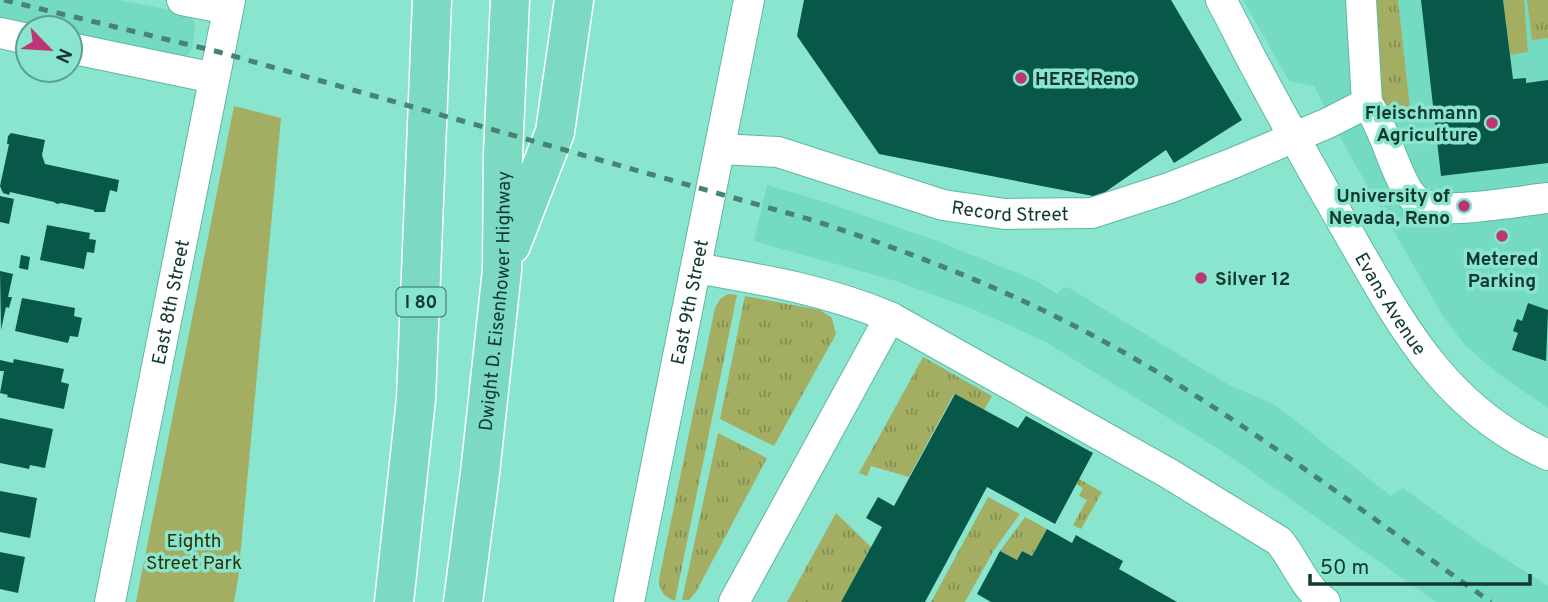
<svg xmlns="http://www.w3.org/2000/svg" width="1548" height="602" font-family="Overpass,sans-serif">
	<defs>
		<pattern id="grass-tufts" width="24" height="20" patternUnits="userSpaceOnUse" patternTransform="scale(1.75)"><rect width="24" height="20" fill="#a3ae63"/><path d="M3 7l-1-3M5 7V3M7 7l1-3M15 17l-1-3M17 17v-4M19 17l1-3" fill="none" stroke="#838f52"/></pattern>
	</defs>
	<rect width="100%" height="100%" fill="#8ae5ce"/>
	<path fill="#74dac1" d="M0 0H118L180 12 188 16 194 21 195 28 192 48 189 54 182 59 70 38V28H28L0 24Z
		M1243 0H1548V408L1496 372 1465 345 1443 316 1348 152 1314 86 1289 81Z
		M767 185 822 201 940 242 1037 281 1057 294 1064 287 1069 288 1229 385 1275 405 1391 496 1403 488 1474 539 1548 586V602H1436L1225 453 1044 341 975 310 896 281 754 241Z"/>
	<path fill="url(#grass-tufts)" d="M1372 0H1398L1411 118 1396 119 1381 99Z
		M1527 0H1548V38L1532 40Z
		M728 294 737 295 675 601C663 596 660 592 659 579L715 308 720 299Z
		M745 296 820 310 832 318 836 334 774 446 720 419Z
		M923 357 992 396 984 410 954 394 909 477 871 466 867 476 859 473Z
		M718 433 767 458 696 592 689 600H682Z
		M1079 479 1102 492 1081 529 1073 525 1087 500 1079 496 1083 488 1076 484Z
		M988 497 1020 514 994 550 965 602H931Z
		M836 513 871 547 841 602H787Z
		M1025 517 1047 529 1032 556 1022 551 1017 560 1000 551Z"/>
	<path fill="#a3ae63" d="M1503 0H1524L1528 52 1510 55Z
		M234 106 281 118 238 579 234 602H136Z"/>
	<path fill="#08584a" d="M804 0H1171L1242 120 1174 163 1166 150 1098 197 879 154 797 36Z
		M1421 0H1503L1513 79 1526 78V83L1548 80V163L1441 176Z
		M11 133 45 140 42 155 45 164 119 180 117 192 110 190 105 212H94V210L61 203 57 204 54 202 10 192 9 195 3 193 0 186 9 144H7L8 136Z
		M0 196 14 199 9 224 0 222Z
		M47 225 90 233 89 239 96 240 94 253 87 252 84 269 40 260Z
		M21 255 30 257 28 270 19 268Z
		M0 271 13 274 8 297H12L9 308 6 307 1 330Z
		M22 298 75 308 74 316 82 318 78 337 70 336 68 343 15 331Z
		M1528 303 1548 310 1546 361 1512 350 1518 333 1513 331 1517 319 1522 321Z
		M14 359 64 369 61 382 69 384 64 409 7 397 8 395 0 393 4 371H0V360L13 363Z
		M955 394 1018 428 1026 416 1093 453 1055 524 987 487 925 602H841L882 527 866 518 878 497 894 506Z
		M0 418 53 429 45 468 30 465 29 469 0 463Z
		M0 491 37 498 30 538 0 532Z
		M1047 529 1072 543 1076 535 1081 538 1123 561 1119 569 1177 602H991L977 594 1000 551 1017 560 1022 551 1032 556Z
		M0 552 25 557 18 593 0 589Z"/>
	<g fill="none" stroke-linecap="round" stroke-linejoin="round">
		<defs>
			<g id="minor">
				<path d="M182 0 228 9"/>
				<path id="s1" d="M1221 0C1234 23 1245 48 1258 71 1287 126 1318 180 1349 234 1402 326 1445 409 1548 455"/>
				<path d="M1361 0 1367 103"/>
				<path d="M0 33 28 39"/>
				<path d="M70 48 214 78"/>
				<path id="s2" d="M720 149 778 152 943 205 1005 214 1092 213 1169 188 1231 164 1328 123 1367 103C1386 131 1391 163 1408 191 1413 199 1420 204 1429 206 1456 213 1519 201 1548 198"/>
				<path d="M696 268C765 280 825 290 890 317L1168 473 1279 541C1295 560 1304 588 1325 602"/>
				<path id="s3" d="M110 602 230 0"/>
				<path id="s4" d="M629 602 749 0"/>
				<path d="M734 602 890 317"/>
			</g>
			<g id="highway">
				<path d="M511 245 555 132 574 0"/>
				<path d="M394 602 416 399 432 0"/>
				<path id="s5" d="M463 602 480 473 502 270 503 154 510 0"/>
			</g>
		</defs>
		<use href="#minor" stroke="#5eb8a3" stroke-width="32"/>
		<use href="#highway" stroke="#fff" stroke-width="41"/>
		<use href="#minor" stroke="#fff" stroke-width="30"/>
		<use href="#highway" stroke="#7cd9c2" stroke-width="38"/>
		<path stroke="#468374" stroke-width="5" stroke-dasharray="9 9" stroke-linecap="butt" d="M4 0 219 52 812 220C920 255 1024 296 1123 352 1252 425 1369 517 1491 602"/>
	</g>
	<g fill="#bc3575" stroke="#8ae5ce" stroke-width="2.5">
		<circle cx="1021" cy="78" r="7"/>
		<circle cx="1492" cy="123" r="7"/>
		<circle cx="1464" cy="206" r="7"/>
		<circle cx="1502" cy="236" r="7"/>
		<circle cx="1201" cy="278" r="7"/>
	</g>
	<g text-anchor="middle" stroke-width="7" stroke-linejoin="round" paint-order="stroke">
		<rect fill="#8ae5ce" stroke="#366d60" stroke-width="2" x="396.5" y="287.5" width="49" height="29" rx="5"/>
		<g font-size="18" font-weight="bold" fill="#123931">
			<text x="421" y="308">I 80</text>
		</g>
		<g font-size="19" font-weight="bold" fill="#123931" stroke="#8ae5ce" text-anchor="start">
			<text x="1035" y="85">HERE Reno</text>
			<text x="1478" y="119" text-anchor="end">Fleischmann<tspan x="1478" dy="22">Agriculture</tspan></text>
			<text x="1450" y="202" text-anchor="end">University of<tspan x="1450" dy="22">Nevada, Reno</tspan></text>
			<text x="1502" y="265" text-anchor="middle">Metered<tspan x="1502" dy="22">Parking</tspan></text>
			<text x="1215" y="285">Silver 12</text>
		</g>
		<g font-size="19" fill="#123931" stroke="#8ae5ce">
			<text dy="7" stroke="none"><textPath href="#s2" startOffset="299">Record Street</textPath></text>
			<text dy="7" stroke="none"><textPath href="#s3" startOffset="306">East 8th Street</textPath></text>
			<text dy="7" stroke="none"><textPath href="#s4" startOffset="306">East 9th Street</textPath></text>
			<text dy="7" stroke="none"><textPath href="#s5" startOffset="303">Dwight D. Eisenhower Highway</textPath></text>
			<text dy="7" stroke="none"><textPath href="#s1" startOffset="348">Evans Avenue</textPath></text>
		</g>
		<g font-size="19" fill="#2d3207" stroke="#8ae5ce">
			<text x="194" y="547">Eighth<tspan x="194" dy="22">Street Park</tspan></text>
		</g>
	</g>
	<g transform="translate(49 49) rotate(115)"><circle r="33" fill="#8ae5ce" stroke="#5aa08f" stroke-width="2"/>
	<path d="M0-5L12 26L0 18L-12 26Z" fill="#bc3575"/>
	<text y="-10" font-size="19" font-weight="bold" text-anchor="middle" fill="#123931">N</text>
	</g>
	<path d="M1310 574v10h220v-10" fill="none" stroke="#123931" stroke-width="3.5"/>
	<text x="1320" y="574" font-size="21" fill="#123931" stroke="#8ae5ce" stroke-width="5" paint-order="stroke">50 m</text>
</svg>
